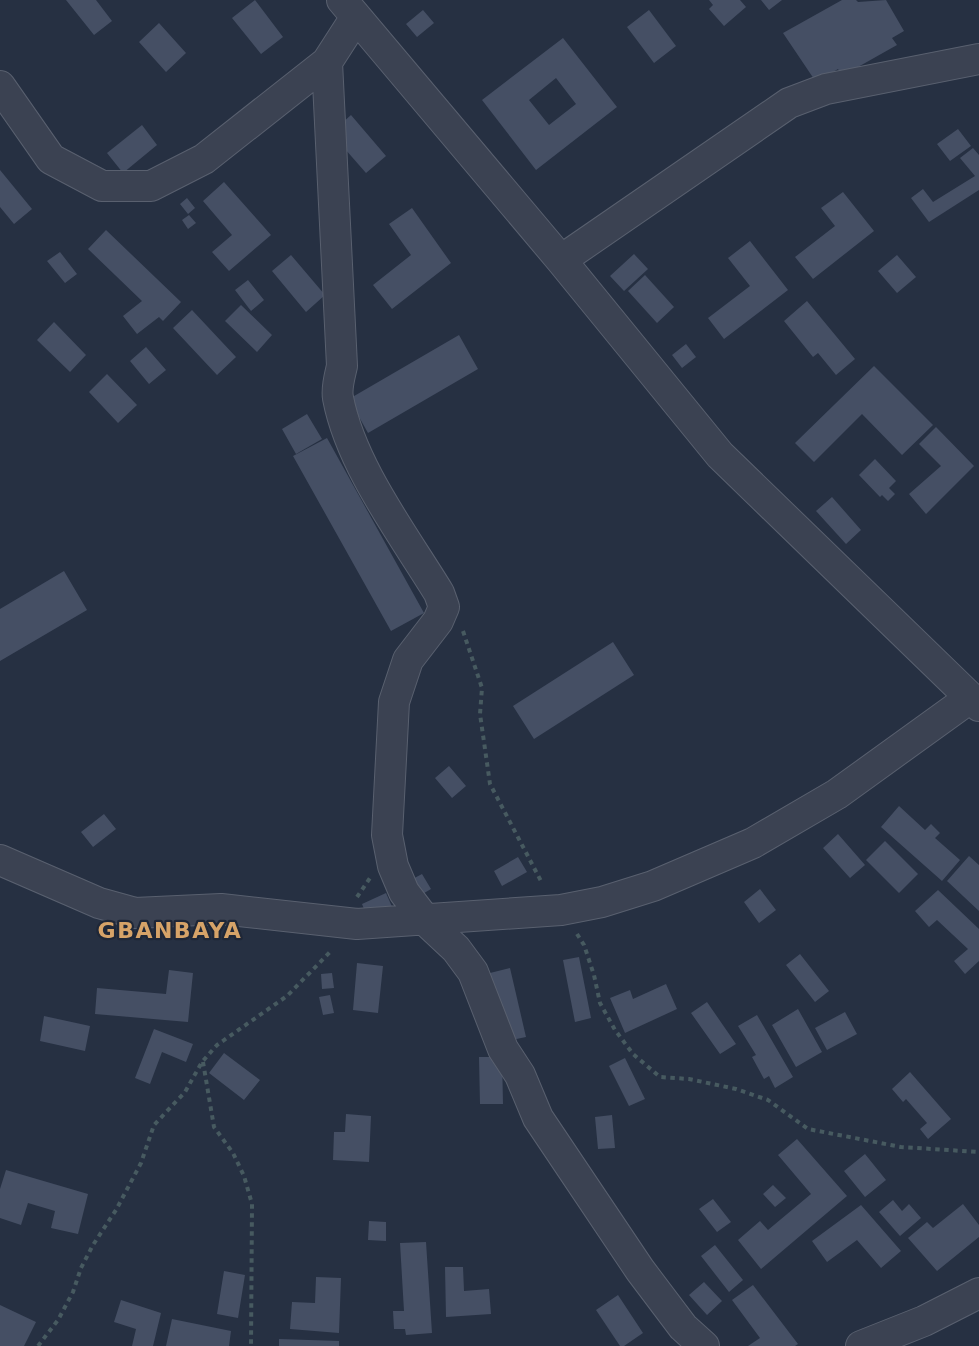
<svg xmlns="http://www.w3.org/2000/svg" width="979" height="1346" font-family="'DejaVu Sans',sans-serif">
	<rect width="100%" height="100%" fill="#263042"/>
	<path fill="#454f64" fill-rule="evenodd" d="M66 0H96L112 21 94 35Z
		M255 0 283 37 261 54 232 18Z
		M709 0H740L746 7 724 26 709 9 713 5Z
		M761 0H782L769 10Z
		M842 0H856L858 2 886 0 904 31 892 38 897 45 842 76 838 69 816 82 783 33Z
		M423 10 434 23 417 37 406 24Z
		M649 10 676 46 654 63 627 27Z
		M159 23 186 53 166 72 139 42Z
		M563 38 617 107 536 170 482 100ZM556 78 576 104 549 125 529 100Z
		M351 115 386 156 366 173 331 133Z
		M142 125 157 145 123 173 107 153Z
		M958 129 971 146 950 161 937 144Z
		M973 148 979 155V190L929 222 911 198 923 189 933 202 975 176 960 158Z
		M0 170 32 209 14 224 0 207Z
		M224 182 271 235 229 271 212 252 232 235 203 201Z
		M843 192 874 231 813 279 795 257 835 226 821 208Z
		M187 198 195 208 188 214 180 204Z
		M412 208 451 263 392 309 373 285 411 255 389 224Z
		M189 215 196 223 188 229 182 220Z
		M106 230 181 302 163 321 159 317 137 334 123 316 142 301 88 249Z
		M750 241 788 290 724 339 708 318 750 286 728 258Z
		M60 252 77 274 65 283 47 261Z
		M634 254 648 269 624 291 610 276Z
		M291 255 325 295 306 312 272 271Z
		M897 255 916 277 897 293 878 271Z
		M645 275 674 307 657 323 628 291Z
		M248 280 264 300 251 311 235 290Z
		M807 301 855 359 836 375 818 353 813 357 784 321Z
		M241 305 272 335 257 352 225 321Z
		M192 310 236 357 217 375 173 328Z
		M54 322 86 355 70 372 37 340Z
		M459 335 478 369 368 433 349 399Z
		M686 344 696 357 682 368 672 355Z
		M146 347 166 370 149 384 130 361Z
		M874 366 933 425 902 455 862 414 814 462 795 443Z
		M107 374 137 405 118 423 89 392Z
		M307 414 322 439 296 454 282 429Z
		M936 427 974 466 926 514 909 494 941 466 919 444Z
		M327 438 424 613 391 631 293 456Z
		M875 459 896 481 889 488 895 494 888 501 882 495 880 497 859 475Z
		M832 497 861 530 846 544 816 511Z
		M64 571 87 610 0 661V609Z
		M613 642 634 675 534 739 513 706Z
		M449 766 466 786 452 798 435 778Z
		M899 806 925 830 931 824 940 833 935 838 960 860 942 881 881 827Z
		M104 814 116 829 93 847 81 832Z
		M838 834 865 865 850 878 823 848Z
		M885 841 918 874 899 893 866 860Z
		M969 856 979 865V911L947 881Z
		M518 857 527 872 502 886 494 871Z
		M422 874 431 889 414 899 405 883Z
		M760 889 776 910 759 923 744 902Z
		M938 890 979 929V961L965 974 954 961 968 949 937 920 929 927 915 911Z
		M386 893 393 909 368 919 362 904Z
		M800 954 829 991 815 1002 786 965Z
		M579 957 591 1018 575 1022 563 960Z
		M357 963 383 966 378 1013 353 1010Z
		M510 968 526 1037 502 1042 486 974Z
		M169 970 193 973 188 1022 95 1014 97 988 166 994Z
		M332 973 334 988 322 989 321 974Z
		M666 984 677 1009 625 1033 610 998 630 990 633 999Z
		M330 995 334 1013 323 1015 319 997Z
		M707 1002 736 1044 720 1054 691 1013Z
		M798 1009 822 1052 796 1067 772 1025Z
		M845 1012 857 1034 827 1050 815 1028Z
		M757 1015 793 1077 775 1088 769 1076 764 1079 752 1057 756 1055 738 1026Z
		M44 1016 90 1026 85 1051 40 1041Z
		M154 1029 193 1044 186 1062 162 1052 150 1084 135 1078Z
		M224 1053 260 1080 244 1100 209 1073Z
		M479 1057H502L503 1104H480Z
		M625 1058 645 1099 629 1106 609 1066Z
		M910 1072 951 1119 928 1139 920 1129 927 1123 906 1099 903 1102 892 1089Z
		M346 1114 371 1116 369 1162 333 1160 334 1132H345Z
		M612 1115 615 1148 598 1149 595 1117Z
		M797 1139 847 1196 761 1269 738 1240 760 1221 768 1230 811 1194 778 1155Z
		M865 1154 886 1180 865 1197 844 1171Z
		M6 1170 88 1194 78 1234 51 1228 55 1211 28 1203 21 1225 0 1218V1189Z
		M773 1185 786 1198 775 1207 763 1194Z
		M713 1199 731 1222 717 1232 699 1209Z
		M893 1200 902 1211 909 1204 921 1218 900 1236 879 1212Z
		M963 1204 979 1225V1237L937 1271 908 1238 927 1222 933 1228Z
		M861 1205 901 1251 881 1268 857 1240 827 1262 812 1241Z
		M369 1221 386 1222V1241L368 1240Z
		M426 1242 432 1333 406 1335 405 1329H394L393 1311H404L400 1243Z
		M715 1245 743 1280 729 1292 701 1256Z
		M445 1267H463L464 1291 489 1289 491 1314 446 1317Z
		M224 1271 245 1275 238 1318 217 1314Z
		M316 1277 341 1278 339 1333 290 1329 292 1302 315 1303Z
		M704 1282 722 1301 707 1315 689 1295Z
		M753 1285 798 1344 795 1346H748L760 1338 732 1300Z
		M618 1295 643 1333 624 1346H620L596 1310Z
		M121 1300 161 1313 153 1346H132L136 1329 114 1322Z
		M0 1305 36 1322 24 1346H0Z
		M172 1319 231 1331 229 1346H166Z
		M279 1339 339 1341V1346H279Z"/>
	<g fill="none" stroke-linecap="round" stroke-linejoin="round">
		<defs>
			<path id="street" d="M342 0 561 260 720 455 979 706
				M327 62 342 366C340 375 336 388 338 398 351 466 403 534 439 593L444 607 438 621 408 660 394 702 387 835 393 866 404 892 426 921 456 949 473 972 503 1049 520 1075 538 1118 640 1270 683 1327 704 1346
				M0 86 51 159 102 186H151L204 159 327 62 356 17
				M561 260 789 103 826 89 979 59
				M0 860 99 903 135 913 221 909 357 924 561 910 602 902 653 886 753 843 837 794 970 698
				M861 1346 924 1321 979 1293"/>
		</defs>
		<use href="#street" stroke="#59606f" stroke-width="32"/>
		<path stroke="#475a60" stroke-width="4" stroke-dasharray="4.5 4.5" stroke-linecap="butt" d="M463 631 482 688 480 714 490 784 542 883
			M357 897 370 878
			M577 934 584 945 594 975 600 1003 615 1030 633 1054 660 1077 689 1079 736 1089 768 1100 808 1129 901 1147 979 1152
			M203 1062 214 1127 233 1153 244 1176 252 1204 251 1346
			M38 1346 58 1320 73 1292 81 1268 93 1245 116 1210 141 1163 154 1125 185 1092 202 1062 217 1045 287 996 332 950"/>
		<use href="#street" stroke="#3b4252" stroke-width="30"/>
	</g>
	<g text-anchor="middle" stroke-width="4.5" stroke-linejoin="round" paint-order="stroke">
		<g font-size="22" font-weight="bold" letter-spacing="1.5" fill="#d6a368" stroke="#1f2737">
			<text x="170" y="938">GBANBAYA</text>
		</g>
	</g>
</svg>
